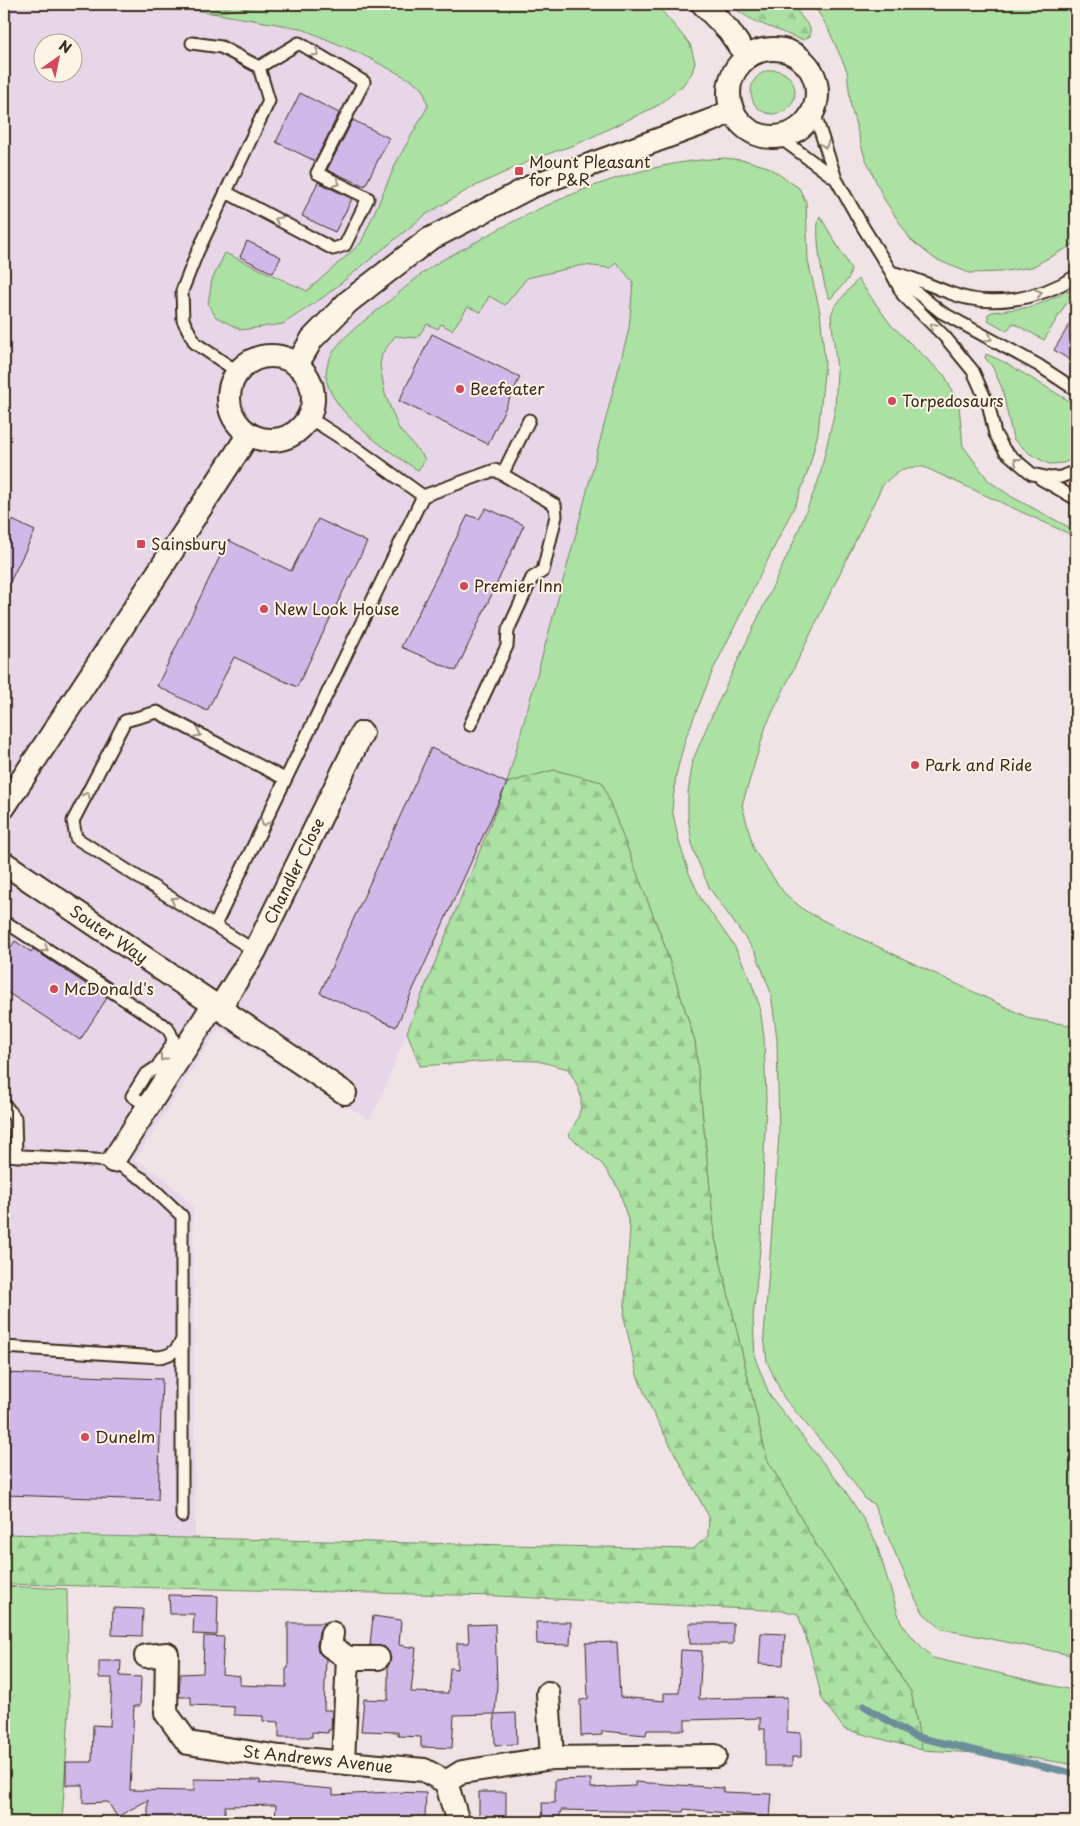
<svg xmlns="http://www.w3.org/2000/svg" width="1080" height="1826" font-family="'Playpen Sans',sans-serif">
	<defs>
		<pattern id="forest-firs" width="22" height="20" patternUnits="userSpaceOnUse" patternTransform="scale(1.25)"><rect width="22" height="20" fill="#ace1a4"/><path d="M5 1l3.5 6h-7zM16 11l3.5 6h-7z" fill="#95c18d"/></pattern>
	</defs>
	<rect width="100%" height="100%" fill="#efe3e6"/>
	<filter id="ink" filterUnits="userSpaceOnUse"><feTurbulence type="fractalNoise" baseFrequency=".02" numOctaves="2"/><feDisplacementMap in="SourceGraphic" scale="10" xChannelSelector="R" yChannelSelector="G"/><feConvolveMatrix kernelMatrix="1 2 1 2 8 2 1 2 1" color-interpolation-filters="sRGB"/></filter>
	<g filter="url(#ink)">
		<path fill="#e6d6e7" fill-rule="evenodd" d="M4 4H155L331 31 460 93 403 167 390 176 494 241 616 262 633 283 629 329 574 541 507 783 379 1102 369 1119 219 1028 135 1160 163 1177 193 1206 195 1538 4 1534ZM42 42H72V72H42Z"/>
		<path fill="#ace1a4" stroke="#748661" d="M343 4H656L690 44 695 62 692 73 682 86 659 105 577 144 536 158 471 188 425 215 325 296 283 324 241 330 216 317 208 304 212 280 225 253 307 291 361 243 397 161 428 106 423 89 413 81 359 53 300 28 212 13 268 5 301 9 331 8Z
			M813 4H1076V243L1032 267 1000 272 969 273 935 259 911 240 884 199 864 155 851 107 847 71 828 28Z
			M751 92a22 22 0 1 1 44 0a22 22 0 1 1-44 0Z
			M725 158 748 161 768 167 799 188 806 202 808 261 820 312 825 363 818 433 809 468 797 501 713 670 685 740 676 775 672 809 679 842 689 873 701 899 735 947 749 976 760 1007 764 1038 766 1099 761 1239 753 1318 755 1358 770 1396 844 1489 864 1520 876 1542 901 1623 915 1640 933 1658 1076 1691V1765L1013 1755 922 1750 911 1692 814 1541 767 1459 715 1238 695 1041 663 941 602 783 554 770 507 783 574 541 629 329 633 282 616 262 611 268 583 265 527 278 505 305 489 296 481 312 468 307 452 330 441 324 438 329 427 324 417 338 395 336 382 354 380 365 385 394 399 429 423 456 425 460 418 470C391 454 326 409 326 375 326 347 358 326 378 310 396 296 413 280 431 267 446 257 464 249 481 239 556 197 638 162 725 158Z
			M820 216 851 269 849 278 830 299C823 291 813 225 820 216Z
			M858 279 891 325 945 376 959 406 963 446 989 481 1012 497 1076 531V537L924 467C902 466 897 471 882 486L766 726 742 805 754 850 784 893 804 910 828 923 1031 1019 1076 1026V1656L942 1629 924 1614 916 1600 873 1503 866 1500 842 1466 784 1398 767 1362 764 1336 779 1135 777 1039 771 993 756 953 710 889 702 871 693 849 688 818V793L693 760 708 724 795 539 819 479 835 410 837 371 831 315 835 306Z
			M1076 288V307L1067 302 1044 340 1013 323 1007 331 988 320V314L992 312 1032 307Z
			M986 354 1006 363 1076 405 1075 457 1064 463 1049 464 1030 454 1013 439 1002 388 992 366 985 358Z
			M4 1586 67 1589 69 1712 62 1822H4Z"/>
		<path fill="url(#forest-firs)" stroke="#748661" d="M155 4H343L331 8 301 9 268 5 212 13Z
			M727 4H792L810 28V36L804 40 797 38 754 21Z
			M554 770 602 782 663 941 695 1041 715 1238 767 1459 814 1541 911 1692 922 1750 844 1729 822 1699 810 1650 798 1614 785 1611 497 1596 4 1584V1534L693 1549 708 1536 709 1517 653 1413 637 1375 624 1317 630 1227 619 1189 602 1164 568 1135C586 1108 585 1096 568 1069L538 1061 506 1060 420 1066 407 1032 507 783Z"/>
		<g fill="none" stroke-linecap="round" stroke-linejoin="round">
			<path stroke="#6c8d9a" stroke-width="7" d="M864 1706 913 1736 1076 1774"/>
		</g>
		<path fill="#d0b9e9" stroke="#3b2a1e" d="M300 93 339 113 315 161 276 142Z
			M353 120 389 138 365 186 327 170Z
			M318 182 352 199 335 232 302 216Z
			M247 241 281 257 273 273 240 257Z
			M1076 314V364L1054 350Z
			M432 334 520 377 488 444 399 401Z
			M486 508 524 525 456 671 401 647 468 515 479 519Z
			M4 516 35 531 4 594Z
			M318 519 367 542 297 687 234 657 207 711 157 686 228 540 291 571Z
			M431 748 507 783 396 1027 320 993Z
			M15 941 31 952 33 949 107 998 80 1040 4 990V958Z
			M4 1373 162 1379 158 1500 4 1495Z
			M169 1595 218 1596 217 1635 193 1634 194 1614H170Z
			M113 1608 143 1609 142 1636 112 1635Z
			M373 1616 401 1620 399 1645 416 1648 411 1692 448 1693 450 1668 457 1669V1643H469L468 1625 495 1624 497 1685 495 1714 516 1713 517 1744 495 1745 494 1714 454 1715 452 1748 421 1747V1737L398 1736V1732L361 1731 364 1699 388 1700V1666L391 1658 385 1647 370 1645Z
			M536 1622H571L570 1645 537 1644Z
			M288 1623H325L319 1631 317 1645 318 1652 326 1659 324 1710H332L331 1730H328V1733L312 1732V1737H279V1722L263 1721V1716L234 1715V1707L191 1705V1697H179L180 1674 203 1673 204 1636 224 1637 222 1674 240 1676V1685L286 1687V1669L288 1668Z
			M689 1623H733V1644H690Z
			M761 1633 785 1634 783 1665 759 1664Z
			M617 1642 620 1697 664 1701V1693H679L681 1650 702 1651 699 1699 787 1697V1732L801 1733V1757H792V1766H765V1729H760V1718L685 1720V1730H647L646 1735 602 1731V1735L581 1736 580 1700 588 1699 586 1643Z
			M99 1661H121L120 1676 141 1677 140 1706H134L130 1790 194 1791V1779L260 1780V1783L333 1789V1795L393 1792 426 1793 425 1818H412V1822H275L276 1805 225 1806V1822H148V1800L117 1817 108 1802 83 1803V1785H66V1762H92L93 1725 110 1726 112 1678H99Z
			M591 1779V1788L635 1786V1782L723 1788V1792L772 1794 770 1817 684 1809 683 1812 561 1810 558 1822H543L542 1803H555V1780Z
			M479 1792H506V1822H479Z"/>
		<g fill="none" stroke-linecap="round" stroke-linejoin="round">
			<defs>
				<path id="lane" d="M192 43 221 47 259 67 269 101 197 253 182 291 183 320 195 343 238 372
					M814 112 836 179 863 227 891 272 903 295 945 337 973 371 989 407 995 434 1005 451 1032 474 1050 478 1061 477 1076 471
					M779 137 836 179
					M226 192 333 249 345 245 368 198 317 173 364 82 299 43 259 67
					M895 273C915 278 931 286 950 293 991 309 1040 299 1076 276
					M895 275 941 312 1038 365 1076 390
					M308 417 355 447 423 496 495 470 555 505 556 516 543 571 532 578 508 630 507 646 470 725
					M503 473 529 420
					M1041 479 1076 499
					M4 924 10 925 168 1028 173 1039 171 1046 157 1067 145 1075 132 1096 148 1106
					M215 925 423 496
					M255 951 76 838 73 821 125 721 157 712 285 779
					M4 1104 15 1118 16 1156
					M4 1155 113 1161 144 1180 182 1216V1516
					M4 1347 159 1357C172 1355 176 1351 182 1340"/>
				<path id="street" d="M703 4 729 31 747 57
					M729 93a44 44 0 1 1 88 0a44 44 0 1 1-88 0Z
					M229 398a42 42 0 1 1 84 0a42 42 0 1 1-84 0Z
					M297 365 312 339 348 302 428 240 532 186 715 119 732 110
					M4 807 249 434
					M4 863 345 1093
					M220 1007 255 951 362 733
					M113 1161 214 1004
					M332 1633 330 1646 348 1658 343 1761
					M146 1656 167 1654 166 1713 188 1743 280 1757 424 1770 446 1782 458 1822
					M348 1658H378
					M548 1693 552 1758
					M446 1782 462 1772 552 1758 715 1756"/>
			</defs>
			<use href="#lane" stroke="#3b2a1e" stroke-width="15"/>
			<use href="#street" stroke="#3b2a1e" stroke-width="26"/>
			<use href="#lane" stroke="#fcf5e5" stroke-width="11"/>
			<use href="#street" stroke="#fcf5e5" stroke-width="22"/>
		</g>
		<defs><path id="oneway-chevron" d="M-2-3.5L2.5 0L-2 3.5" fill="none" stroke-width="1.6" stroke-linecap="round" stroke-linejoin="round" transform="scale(1.25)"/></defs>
		<g stroke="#9c9082">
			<use href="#oneway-chevron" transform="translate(316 53) rotate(31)"/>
			<use href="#oneway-chevron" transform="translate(825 145) rotate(71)"/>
			<use href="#oneway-chevron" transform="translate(337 183) rotate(26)"/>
			<use href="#oneway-chevron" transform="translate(278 220) rotate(-152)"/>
			<use href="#oneway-chevron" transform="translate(1039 293) rotate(-17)"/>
			<use href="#oneway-chevron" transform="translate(933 326) rotate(-135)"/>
			<use href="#oneway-chevron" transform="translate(989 338) rotate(29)"/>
			<use href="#oneway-chevron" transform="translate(1017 461) rotate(-139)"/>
			<use href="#oneway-chevron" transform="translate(198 734) rotate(27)"/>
			<use href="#oneway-chevron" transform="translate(87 795) rotate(-63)"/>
			<use href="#oneway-chevron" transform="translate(264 823) rotate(115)"/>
			<use href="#oneway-chevron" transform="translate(174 900) rotate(-148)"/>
			<use href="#oneway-chevron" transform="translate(45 949) rotate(33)"/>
			<use href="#oneway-chevron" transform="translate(163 1058) rotate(124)"/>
		</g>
	</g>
	<g fill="#d1495b" stroke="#fcf5e5" stroke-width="2">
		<rect x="514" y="166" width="10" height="10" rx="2.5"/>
		<circle cx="460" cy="389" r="5"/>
		<circle cx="892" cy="401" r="5"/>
		<rect x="136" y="539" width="10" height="10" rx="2.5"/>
		<circle cx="464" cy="586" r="5"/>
		<circle cx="264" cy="609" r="5"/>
		<circle cx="915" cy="765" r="5"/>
		<circle cx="54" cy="989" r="5"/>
		<circle cx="85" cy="1437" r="5"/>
	</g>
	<g text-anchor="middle" stroke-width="4" stroke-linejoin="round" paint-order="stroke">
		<g font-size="16" fill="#3b2a1e" stroke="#fcf5e5" text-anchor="start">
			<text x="529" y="168">Mount Pleasant<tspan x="529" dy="18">for P&amp;R</tspan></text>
			<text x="470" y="395">Beefeater</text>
			<text x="902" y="407">Torpedosaurs</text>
			<text x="151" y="550">Sainsbury</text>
			<text x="474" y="592">Premier Inn</text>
			<text x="274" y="615">New Look House</text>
			<text x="925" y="771">Park and Ride</text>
			<text x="64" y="995">McDonald's</text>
			<text x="95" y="1443">Dunelm</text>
		</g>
		<g font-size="16" fill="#3b2a1e" stroke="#fcf5e5">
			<text transform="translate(294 871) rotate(-64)" y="6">Chandler Close</text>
			<text transform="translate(109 934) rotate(34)" y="6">Souter Way</text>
			<text transform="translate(318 1759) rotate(6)" y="6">St Andrews Avenue</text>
		</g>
	</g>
	<rect width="1080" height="1826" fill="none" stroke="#fcf5e5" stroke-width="20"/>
	<rect x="10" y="10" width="1060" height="1806" fill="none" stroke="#3b2a1e" stroke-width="2" filter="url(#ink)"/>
	<g transform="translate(58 58) rotate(33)"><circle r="24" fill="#fcf5e5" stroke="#afa495"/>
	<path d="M0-4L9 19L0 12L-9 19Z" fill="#d1495b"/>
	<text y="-8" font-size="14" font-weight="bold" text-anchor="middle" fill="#3b2a1e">N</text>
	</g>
</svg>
